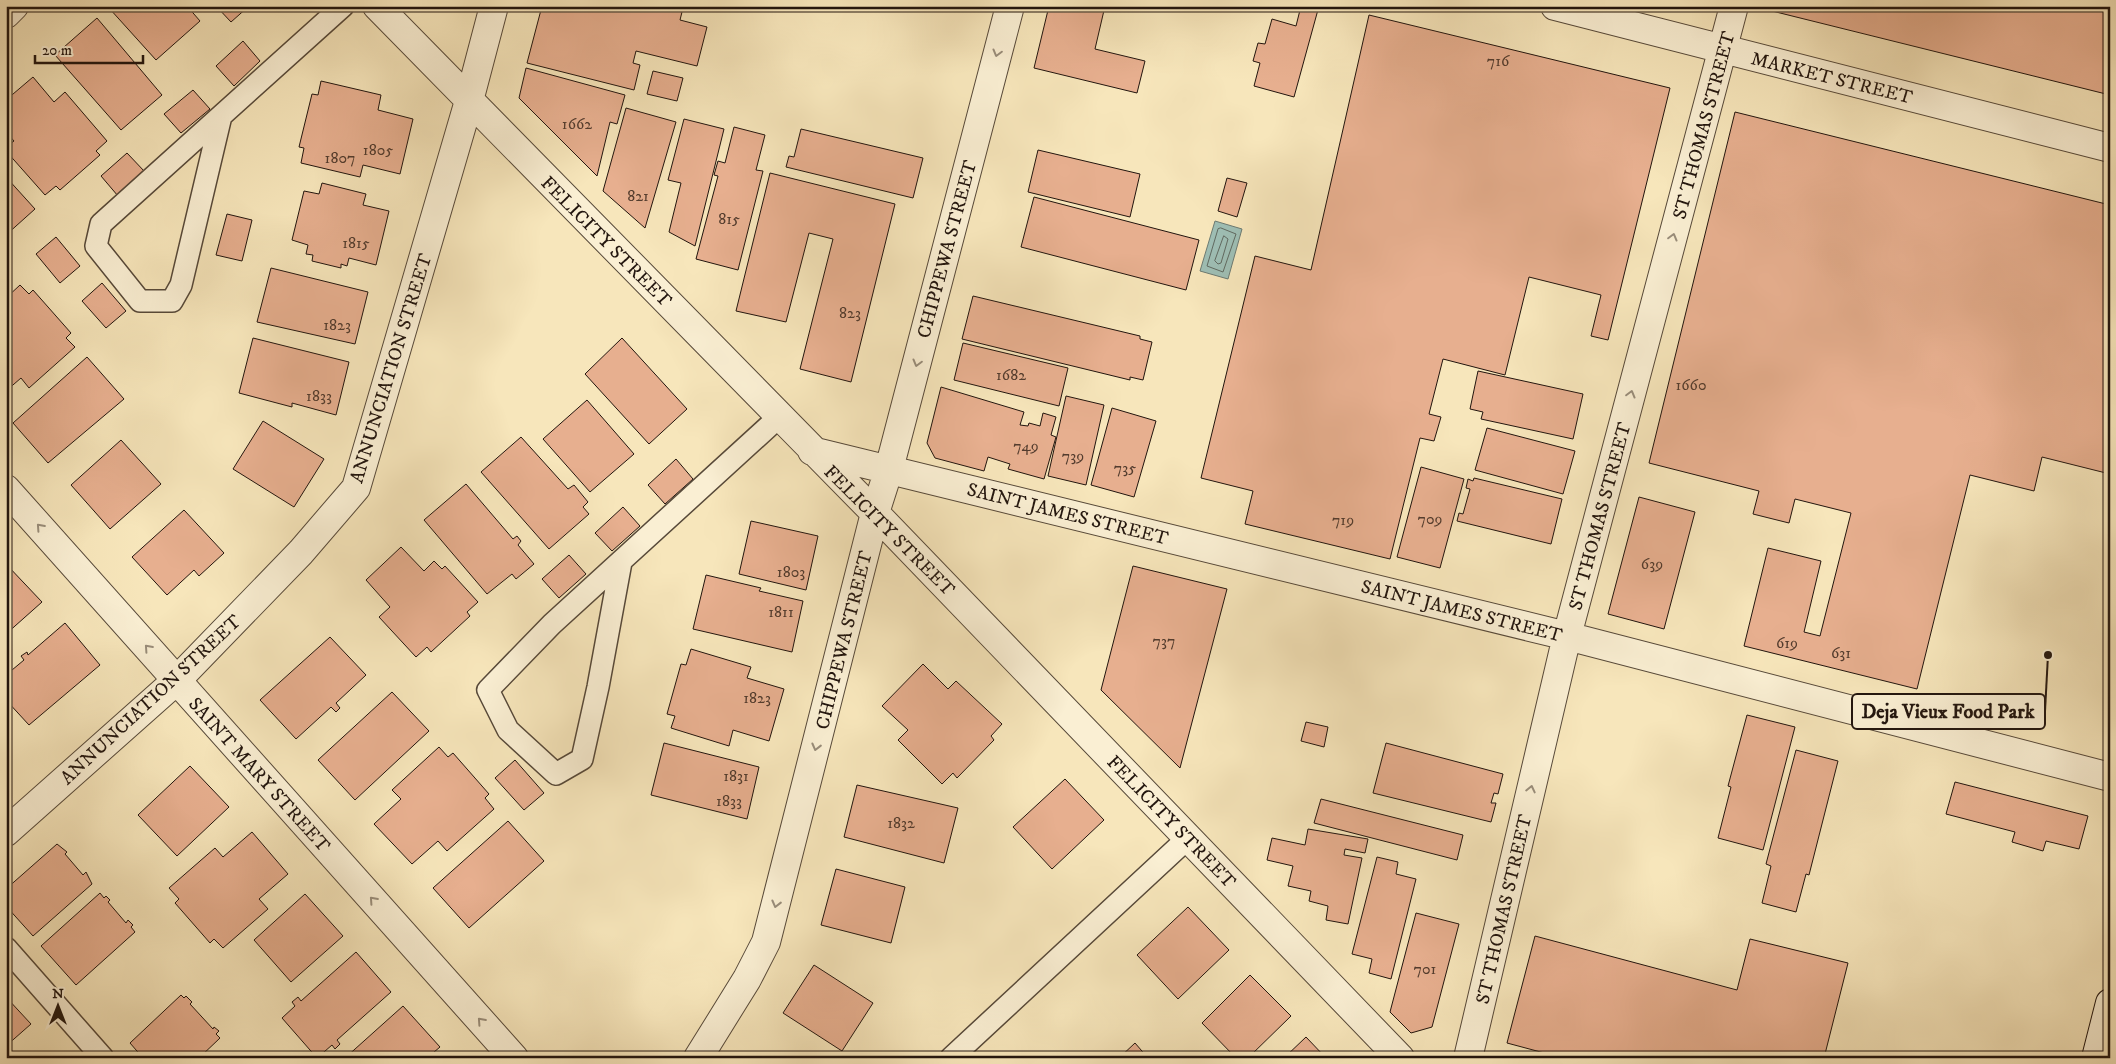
<svg xmlns="http://www.w3.org/2000/svg" width="2116" height="1064" font-family="'IM FELL DW Pica',serif">
	<rect width="100%" height="100%" fill="#f7e6bb"/>
	<filter id="stains"><feTurbulence type="fractalNoise" baseFrequency=".004" numOctaves="4"/><feColorMatrix values="0 0 0 0 .2 0 0 0 0 .09 0 0 0 0 .02 0 0 0 .5 -.17"/></filter>
	<radialGradient id="worn" r=".72"><stop offset=".6" stop-color="#630" stop-opacity="0"/><stop offset="1" stop-color="#630" stop-opacity=".3"/></radialGradient>
	<path fill="#9ebeb4" stroke="#6c7a72" d="M1215 221 1242 229 1228 279 1200 271Z"/>
	<g fill="none" stroke-linecap="round" stroke-linejoin="round">
		<path stroke="#606a61" stroke-width="1" d="M1221 228 1236 234 1223 272 1207 266 1218 229Z
			M1224 236 1228 239 1221 263 1218 264 1215 261Z"/>
	</g>
	<path fill="#e7af8f" stroke="#22150e" d="M111 6H187L200 21 156 60 109 8Z
		M216 6H249L231 22Z
		M542 6H658L682 12 680 20 707 27 697 66 636 51 633 63 640 65 634 90 527 63Z
		M1049 6H1105L1095 49 1145 61 1137 93 1034 68Z
		M1301 6H1319L1294 97 1254 86 1260 63 1253 61 1258 43 1265 44 1272 19 1296 26Z
		M1769 6H2110V95L1768 10Z
		M1369 15 1670 88 1608 340 1591 336 1601 295 1529 277 1505 375 1443 359 1429 414 1441 417 1434 441 1420 438 1390 559 1245 524 1253 491 1201 478 1255 256 1311 270Z
		M97 18 162 95 121 130 55 55Z
		M243 41 260 61 234 86 216 66Z
		M526 68 625 95 617 124 610 122 597 176 519 98Z
		M653 71 683 78 677 101 647 94Z
		M33 77 54 102 65 92 107 141 96 151 100 155 60 190 56 186 45 195 6 151V147L14 141 6 132V100Z
		M321 81 381 95 378 110 413 119 400 174 363 165 360 177 301 163 304 148 299 147 312 94 318 95Z
		M193 90 210 109 181 133 164 114Z
		M626 108 676 122 645 228 603 191Z
		M1735 112 2110 205V474L2042 457 2034 491 1970 475 1917 689 1744 646 1768 548 1821 561 1804 632 1820 636 1851 513 1795 499 1789 523 1753 514 1759 491 1649 463Z
		M684 119 724 129 695 246 669 232 681 183 668 180Z
		M734 127 765 135 756 170 763 171 738 270 696 259 718 176 714 175 718 161 725 163Z
		M801 129 923 158 913 198 786 167 789 156 794 157Z
		M1038 150 1140 174 1130 217 1028 192Z
		M127 153 145 172 118 196 101 176Z
		M770 173 895 204 851 382 800 369 833 239 809 233 786 322 736 311Z
		M6 177 35 209 6 235Z
		M1227 178 1247 183 1237 217 1218 211Z
		M322 183 366 194 363 205 389 211 376 265 349 258 347 266 341 264V268L312 261 313 255 306 254 308 245 292 240 304 191 319 194Z
		M1034 197 1199 240 1186 290 1021 247Z
		M227 214 252 220 242 261 216 255Z
		M56 237 80 266 60 283 36 254Z
		M271 268 368 292 355 344 257 322Z
		M102 283 126 311 106 328 82 301Z
		M20 285 29 294 33 290 71 333 66 338 75 347 29 388 21 378 6 391V298Z
		M973 296 1140 336V339L1152 342 1143 380 1130 377V380L962 339Z
		M253 338 349 362 336 415 292 403V407L239 393Z
		M622 338 687 409 649 444 585 374Z
		M963 343 1068 368 1059 406 954 380Z
		M87 357 124 399 48 463 13 423Z
		M1478 371 1583 394 1573 439 1481 419 1483 412 1470 409Z
		M941 387 1024 412 1020 425 1028 426 1029 423 1040 426 1043 413 1056 417 1051 435 1056 437 1044 479 1008 469 1010 464 988 457 984 471 935 458 927 443Z
		M1066 396 1104 405 1086 485 1048 476Z
		M587 400 634 454 590 492 543 439Z
		M1112 408 1156 421 1134 497 1091 485Z
		M263 421 324 459 294 507 233 469Z
		M1487 428 1575 451 1563 494 1475 470Z
		M521 437 568 489 574 485 588 502 583 507 589 514 549 549 481 472Z
		M121 440 161 484 110 529 71 485Z
		M676 459 693 479 665 504 648 485Z
		M1421 467 1464 479 1440 568 1397 557Z
		M1474 478 1562 499 1551 544 1457 521 1459 513 1463 514 1470 489 1466 488 1468 479 1473 481Z
		M466 484 513 539 517 536 521 541 518 545 534 564 516 579 512 574 487 594 424 520Z
		M1639 497 1695 512 1664 629 1608 614Z
		M623 507 640 526 612 551 595 533Z
		M184 510 224 553 199 576 194 570 167 595 132 557Z
		M751 521 818 536 806 590 739 574Z
		M401 547 424 571 434 561 442 569 445 566 478 602 467 612 470 616 431 652 427 647 416 657 379 617 390 607 366 580Z
		M569 555 586 574 559 598 542 579Z
		M6 564 42 602 6 634Z
		M1133 566 1227 589 1180 768 1101 690Z
		M706 575 761 588 759 591 803 601 792 652 693 629Z
		M65 623 100 665 29 725 6 700V675L24 660 21 656 27 652 28 655Z
		M330 637 366 675 336 703 340 708 336 712 331 707 296 739 260 700Z
		M691 649 751 667 747 678 784 689 769 741 733 730 729 746 671 728 675 716 667 714 681 664 686 665Z
		M923 664 948 689 956 681 1002 724 991 736 994 740 957 778 953 773 942 784 898 740 908 730 882 706Z
		M392 692 429 731 355 800 318 760Z
		M1747 715 1795 727 1763 850 1718 838 1731 787 1728 786Z
		M1306 722 1328 727 1324 747 1301 741Z
		M664 743 759 767 747 819 651 795Z
		M1386 743 1503 774 1498 794 1494 793 1491 803H1496L1491 822 1373 793Z
		M439 747 448 757 453 753 489 794 485 798 494 809 447 851 438 841 412 864 374 824 401 799 392 790Z
		M1796 750 1838 761 1809 875 1806 874 1796 912 1762 903 1771 866 1766 864Z
		M515 760 544 793 524 810 495 778Z
		M190 766 229 807 177 856 138 815Z
		M1065 779 1104 820 1052 869 1013 827Z
		M1955 782 2088 816 2079 849 2046 841 2043 851 2012 842 2015 832 1946 814Z
		M857 785 958 808 944 863 844 837Z
		M1321 799 1463 835 1457 860 1314 823Z
		M508 821 544 861 469 928 433 888Z
		M1308 829 1368 839 1365 853 1345 849 1344 855 1362 858 1348 924 1326 920 1328 906 1309 901 1311 891 1288 886 1293 866 1267 860 1272 838 1305 845Z
		M252 832 288 874 259 899 268 909 223 948 214 939 210 943 175 903 179 899 169 888 215 848 223 857Z
		M57 844 67 852 65 854 83 875 86 872 92 884 33 936 6 906V889Z
		M1377 857 1398 862 1396 874 1416 879 1391 979 1369 973 1372 959 1352 954Z
		M836 869 905 887 891 943 821 925Z
		M100 893 104 898 106 896 110 900 108 902 126 923 128 920 133 925 131 927 135 932 76 985 41 946Z
		M305 894 343 936 291 982 254 940Z
		M1188 907 1229 950 1178 999 1137 955Z
		M1416 913 1459 924 1432 1027 1411 1033 1390 1012Z
		M1535 936 1737 990 1750 939 1848 963 1824 1058H1563L1507 1043Z
		M356 952 391 992 337 1040 340 1044 335 1049 332 1045 317 1058 282 1018 295 1006 292 1002 298 997 301 1001Z
		M814 965 873 1003 842 1051 783 1013Z
		M1250 975 1291 1016 1248 1058H1236L1202 1023Z
		M181 995 184 998 186 996 192 1002 190 1004 213 1029 214 1027 219 1031 216 1034 220 1038 199 1058H143L130 1043Z
		M6 997 31 1024 6 1046Z
		M403 1006 440 1047 427 1058H345Z
		M1306 1037 1326 1058H1284Z
		M1135 1043 1148 1058H1119Z"/>
	<g fill="none" stroke-linecap="round" stroke-linejoin="round">
		<defs>
			<path id="lane" d="M221 116 181 285 172 301H140L96 246 101 224 343 6
				M621 562 598 687 582 759 556 774 508 730 488 690 552 624 780 416
				M6 948 103 1058
				M951 1058 1188 838"/>
			<path id="street" d="M377 6 875 513 1400 1058
				M1555 6 2110 148
				M6 14 14 6
				M812 451 1567 636 2110 777
				M6 489 514 1058
				M6 832 177 680 301 552 356 488 469 101 494 6
				M698 1058 747 979 766 942 875 513 889 469 1010 6
				M1468 1058 1567 636 1734 6"/>
			<path id="secondary" d="M2096 1058 2110 1003"/>
		</defs>
		<use href="#lane" stroke="#574939" stroke-width="24"/>
		<use href="#street" stroke="#574939" stroke-width="30"/>
		<use href="#secondary" stroke="#22150e" stroke-width="30"/>
		<use href="#lane" stroke="#faefd3" stroke-width="21"/>
		<use href="#street" stroke="#faefd3" stroke-width="28"/>
		<use href="#secondary" stroke="#faefd3" stroke-width="28"/>
	</g>
	<defs><path id="oneway-chevron" d="M-2-3.5L2.5 0L-2 3.5" fill="none" stroke-width="1.6" stroke-linecap="round" stroke-linejoin="round" transform="scale(1.25)"/></defs>
	<g stroke="#998d7a">
		<use href="#oneway-chevron" transform="translate(997 53) rotate(105)"/>
		<use href="#oneway-chevron" transform="translate(1673 237) rotate(-75)"/>
		<use href="#oneway-chevron" transform="translate(917 363) rotate(105)"/>
		<use href="#oneway-chevron" transform="translate(1631 394) rotate(-75)"/>
		<use href="#oneway-chevron" transform="translate(40 527) rotate(-132)"/>
		<use href="#oneway-chevron" transform="translate(148 648) rotate(-132)"/>
		<use href="#oneway-chevron" transform="translate(816 747) rotate(104)"/>
		<use href="#oneway-chevron" transform="translate(1531 789) rotate(-77)"/>
		<use href="#oneway-chevron" transform="translate(373 900) rotate(-132)"/>
		<use href="#oneway-chevron" transform="translate(776 904) rotate(104)"/>
		<use href="#oneway-chevron" transform="translate(481 1021) rotate(-132)"/>
	</g>
	<g text-anchor="middle" stroke-width="4.5" stroke-linejoin="round" paint-order="stroke">
		<g font-size="16" fill="#533c2e">
			<text x="1498" y="66">716</text>
			<text x="577" y="129">1662</text>
			<text x="378" y="155">1805</text>
			<text x="340" y="163">1807</text>
			<text x="638" y="201">821</text>
			<text x="729" y="224">815</text>
			<text x="356" y="248">1815</text>
			<text x="850" y="318">823</text>
			<text x="337" y="330">1823</text>
			<text x="1011" y="380">1682</text>
			<text x="1691" y="390">1660</text>
			<text x="319" y="401">1833</text>
			<text x="1026" y="451">749</text>
			<text x="1073" y="461">739</text>
			<text x="1125" y="473">735</text>
			<text x="1430" y="524">709</text>
			<text x="1343" y="525">719</text>
			<text x="1652" y="569">639</text>
			<text x="791" y="577">1803</text>
			<text x="781" y="617">1811</text>
			<text x="1164" y="646">737</text>
			<text x="1787" y="648">619</text>
			<text x="1841" y="658">631</text>
			<text x="757" y="703">1823</text>
			<text x="736" y="781">1831</text>
			<text x="729" y="806">1833</text>
			<text x="901" y="828">1832</text>
			<text x="1425" y="974">701</text>
		</g>
		<g font-size="19" fill="#22150e" stroke="#faefd3">
			<text transform="translate(1832 77) rotate(14)" y="7">MARKET STREET</text>
			<text transform="translate(1703 125) rotate(-75)" y="7">ST THOMAS STREET</text>
			<text transform="translate(607 241) rotate(45)" y="7">FELICITY STREET</text>
			<text transform="translate(946 249) rotate(-75)" y="7">CHIPPEWA STREET</text>
			<text transform="translate(390 368) rotate(-73)" y="7">ANNUNCIATION STREET</text>
			<text transform="translate(1068 513) rotate(14)" y="7">SAINT JAMES STREET</text>
			<text transform="translate(1599 516) rotate(-75)" y="7">ST THOMAS STREET</text>
			<text transform="translate(890 530) rotate(45)" y="7">FELICITY STREET</text>
			<text transform="translate(1462 610) rotate(14)" y="7">SAINT JAMES STREET</text>
			<text transform="translate(843 640) rotate(-76)" y="7">CHIPPEWA STREET</text>
			<text transform="translate(150 699) rotate(-43)" y="7">ANNUNCIATION STREET</text>
			<text transform="translate(260 774) rotate(48)" y="7">SAINT MARY STREET</text>
			<text transform="translate(1172 821) rotate(46)" y="7">FELICITY STREET</text>
			<text transform="translate(1503 909) rotate(-77)" y="7">ST THOMAS STREET</text>
		</g>
	</g>
	<path fill="none" stroke="#22150e" stroke-width="2" d="M2048 655L2045 711"/>
	<circle fill="#22150e" stroke="#faefd3" stroke-width="2" cx="2048" cy="655" r="5"/>
	<rect fill="#faefd3" stroke="#22150e" stroke-width="2" x="1852" y="694" width="193" height="35" rx="5"/>
	<g font-size="20" text-anchor="middle" font-weight="bold" fill="#22150e">
		<text x="1948" y="718">Deja Vieux Food Park</text>
	</g>
	<rect width="2116" height="1064" fill="none" stroke="#f7e6bb" stroke-width="25"/>
	<rect x="8" y="8" width="2101" height="1049" fill="none" stroke="#22150e" stroke-width="2.5"/>
	<rect x="12" y="12" width="2091" height="1039" fill="none" stroke="#22150e"/>
	<g transform="translate(58 1006)" stroke="#faefd3" stroke-width="4" paint-order="stroke">
	<path d="M0-4L9 19L0 12L-9 19Z" fill="#22150e"/>
	<text y="-8" font-size="14" font-weight="bold" text-anchor="middle" fill="#22150e">N</text>
	</g>
	<path d="M35 55v8h108v-8" fill="none" stroke="#22150e" stroke-width="2.5"/>
	<text x="42" y="55" font-size="15" fill="#22150e" stroke="#faefd3" stroke-width="4" paint-order="stroke">20 m</text>
	<rect width="100%" height="100%" filter="url(#stains)"/>
	<rect width="100%" height="100%" fill="url(#worn)"/>
</svg>
